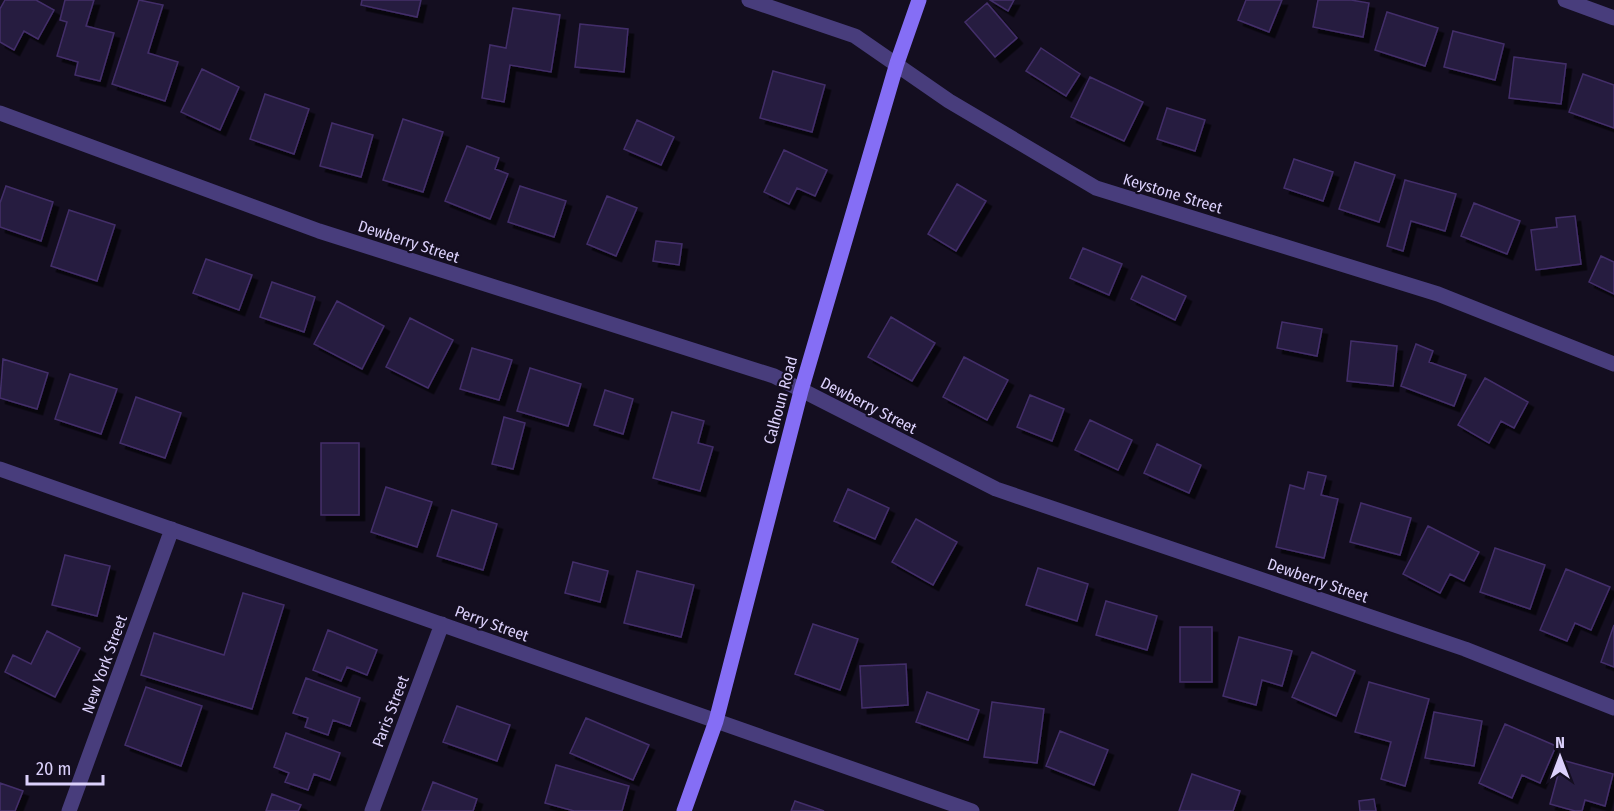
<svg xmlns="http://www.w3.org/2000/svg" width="1614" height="811" font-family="'Fira Sans Condensed',sans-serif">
	<defs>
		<filter id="shadow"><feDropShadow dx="5.5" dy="5.5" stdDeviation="0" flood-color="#0009"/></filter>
	</defs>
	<rect width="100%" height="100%" fill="#140e20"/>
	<path fill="#281c40" stroke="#432f6a" stroke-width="1.5" filter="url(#shadow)" d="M5 0H36L54 10 38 39 24 31 14 50 0 42V9Z
		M65 0H94L86 26 114 33 100 81 75 75 78 62 57 56 67 22 60 20Z
		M139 0 163 5 148 53 178 62 165 101 112 84Z
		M362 0H421L417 17 361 5Z
		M990 0H1014L1008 11Z
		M1246 0H1282L1269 32 1238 20Z
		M1318 0H1351L1369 3 1363 37 1313 27Z
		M987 3 1017 38 995 57 965 22Z
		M513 8 560 15 551 72 510 65 504 102 482 98 490 45 506 48Z
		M1387 12 1438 28 1425 66 1375 50Z
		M580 24 628 29 624 72 575 67Z
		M1453 31 1504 44 1495 80 1444 67Z
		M1041 48 1080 74 1066 96 1026 71Z
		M1514 57 1566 64 1561 104 1509 98Z
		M202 69 239 87 220 130 181 112Z
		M773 71 825 85 812 132 760 118Z
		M1583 74 1614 85V128L1569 112Z
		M1090 77 1143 102 1124 141 1071 117Z
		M265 94 309 109 294 154 250 139Z
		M1167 108 1205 120 1195 151 1157 139Z
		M403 119 443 132 423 192 383 180Z
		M637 120 674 137 661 165 624 149Z
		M332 123 373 135 361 177 320 166Z
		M467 146 499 158 495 169 508 174 490 219 445 201Z
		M784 150 827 170 815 196 797 188 789 204 764 192Z
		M1294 159 1333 172 1323 201 1284 188Z
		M1355 162 1395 175 1379 222 1339 209Z
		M1405 180 1456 194 1445 231 1411 221 1403 251 1387 246Z
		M957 184 986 201 956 251 928 234Z
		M6 186 53 202 41 241 0 227V203Z
		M520 186 566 201 554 237 508 222Z
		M607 196 637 208 616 256 587 244Z
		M1474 203 1520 221 1507 254 1461 236Z
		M69 210 115 225 97 281 51 266Z
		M1575 216 1581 264 1536 270 1531 230 1557 227 1556 218Z
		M656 241 682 244 679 265 653 261Z
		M1083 248 1122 264 1109 295 1070 278Z
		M1601 256 1614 262V294L1589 282Z
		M206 259 252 275 239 310 193 293Z
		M1142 276 1186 296 1175 320 1131 299Z
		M272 282 315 297 304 332 260 317Z
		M337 301 384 326 362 369 314 344Z
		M891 317 935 343 912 381 868 357Z
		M410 318 453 340 428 388 386 367Z
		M1282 322 1322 329 1317 356 1277 348Z
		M1351 341 1397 346 1393 386 1347 381Z
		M1416 344 1433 351 1429 362 1466 375 1454 406 1401 386Z
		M472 348 512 360 499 400 460 389Z
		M964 357 1008 380 987 420 943 397Z
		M3 359 48 373 37 409 0 398Z
		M530 368 581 384 568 426 517 411Z
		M70 374 117 389 101 434 55 419Z
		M1485 378 1528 402 1514 428 1501 421 1489 443 1458 425Z
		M605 390 633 399 623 434 594 425Z
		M1030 395 1064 409 1052 441 1017 427Z
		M136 397 181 413 165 458 120 443Z
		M672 412 704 421 698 443 713 447 700 491 653 478Z
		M504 417 525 423 513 469 492 464Z
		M1090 420 1132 440 1118 470 1075 450Z
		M321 443H359V515H321Z
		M1157 444 1201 465 1189 493 1144 473Z
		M1308 472 1326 476 1321 495 1338 499 1324 558 1276 547 1290 485 1304 489Z
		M386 487 432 502 417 547 371 532Z
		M848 489 889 508 875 539 834 521Z
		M1361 503 1411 518 1400 555 1350 542Z
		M452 510 497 524 483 570 437 556Z
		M916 519 957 542 933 585 892 562Z
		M1428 526 1479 552 1464 581 1450 574 1440 593 1403 574Z
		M1495 548 1545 565 1530 609 1480 592Z
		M65 555 110 566 97 616 52 605Z
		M573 562 608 571 600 602 565 593Z
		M1038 568 1088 584 1077 621 1026 605Z
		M1566 569 1610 587 1591 630 1575 623 1567 641 1540 630Z
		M637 571 694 585 681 637 624 623Z
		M243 593 284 605 252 709 141 675 154 633 224 655Z
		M1106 601 1157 616 1147 650 1096 635Z
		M813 624 858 639 840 690 795 674Z
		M1614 625V667L1601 662Z
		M1180 627H1212V682H1180Z
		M328 630 377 650 367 675 347 667 341 681 313 670Z
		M47 631 80 648 55 697 5 672 13 655 31 664Z
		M1239 637 1292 651 1282 686 1262 680 1256 705 1223 696Z
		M1312 652 1355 671 1336 716 1292 697Z
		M906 664 908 705 862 708 860 666Z
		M306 678 360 698 350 726 333 720 328 735 305 727 308 718 293 713Z
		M1369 682 1429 699 1405 786 1381 779 1391 742 1355 732Z
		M146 687 202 706 181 766 125 745Z
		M927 692 979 710 968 740 916 722Z
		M992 702 1044 709 1037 763 984 757Z
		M457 706 510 725 497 761 443 742Z
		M1434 712 1482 721 1474 766 1425 758Z
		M586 718 649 745 633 780 570 753Z
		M1505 724 1556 746 1540 783 1522 775 1512 798 1479 783Z
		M1060 731 1108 750 1094 785 1046 766Z
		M286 733 340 753 330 780 314 774 308 790 285 782 289 773 274 767Z
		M1562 760 1613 774 1605 806 1585 800 1582 811H1575L1550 804Z
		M556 765 629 786 622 811H574L545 803Z
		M1192 774 1240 791 1233 811H1179Z
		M433 782 477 799 473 811H422Z
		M0 783 23 791 15 811H0Z
		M272 794 301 805 298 811H266Z
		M1374 799 1376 811H1360L1359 801Z
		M795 801 824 811H791Z"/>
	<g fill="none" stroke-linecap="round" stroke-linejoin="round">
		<path stroke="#483d7c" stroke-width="15" d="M749 0 855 36 949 101 1096 188 1438 294 1614 364
			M1565 0 1614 18
			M0 113 319 231 774 376 996 489 1465 649 1614 708
			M0 469 972 811
			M69 811 172 529
			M372 811 442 624"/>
		<path stroke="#856ef5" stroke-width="15" d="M684 811 716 721 801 391 897 63 919 0"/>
	</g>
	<g text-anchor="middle" stroke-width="4.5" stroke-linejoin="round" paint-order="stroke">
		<g font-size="16" fill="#dcd1fc" stroke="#140e20">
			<text transform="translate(1173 193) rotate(17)" y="6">Keystone Street</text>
			<text transform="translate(409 241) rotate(18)" y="6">Dewberry Street</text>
			<text transform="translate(780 400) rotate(-75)" y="6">Calhoun Road</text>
			<text transform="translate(869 405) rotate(27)" y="6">Dewberry Street</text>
			<text transform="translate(1318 580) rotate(19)" y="6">Dewberry Street</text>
			<text transform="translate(492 623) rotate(20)" y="6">Perry Street</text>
			<text transform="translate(104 664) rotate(-70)" y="6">New York Street</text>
			<text transform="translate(390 711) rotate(-69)" y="6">Paris Street</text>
		</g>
	</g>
	<g transform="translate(1560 757)" stroke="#140e20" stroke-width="4.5" paint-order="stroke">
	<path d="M0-4.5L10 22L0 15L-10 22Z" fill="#dcd1fc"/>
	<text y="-9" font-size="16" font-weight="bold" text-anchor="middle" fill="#dcd1fc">N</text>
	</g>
	<path d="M27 775v9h76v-9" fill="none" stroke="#dcd1fc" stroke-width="3"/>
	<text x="36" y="775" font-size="18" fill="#dcd1fc" stroke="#140e20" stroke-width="4.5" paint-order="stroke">20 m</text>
</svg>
